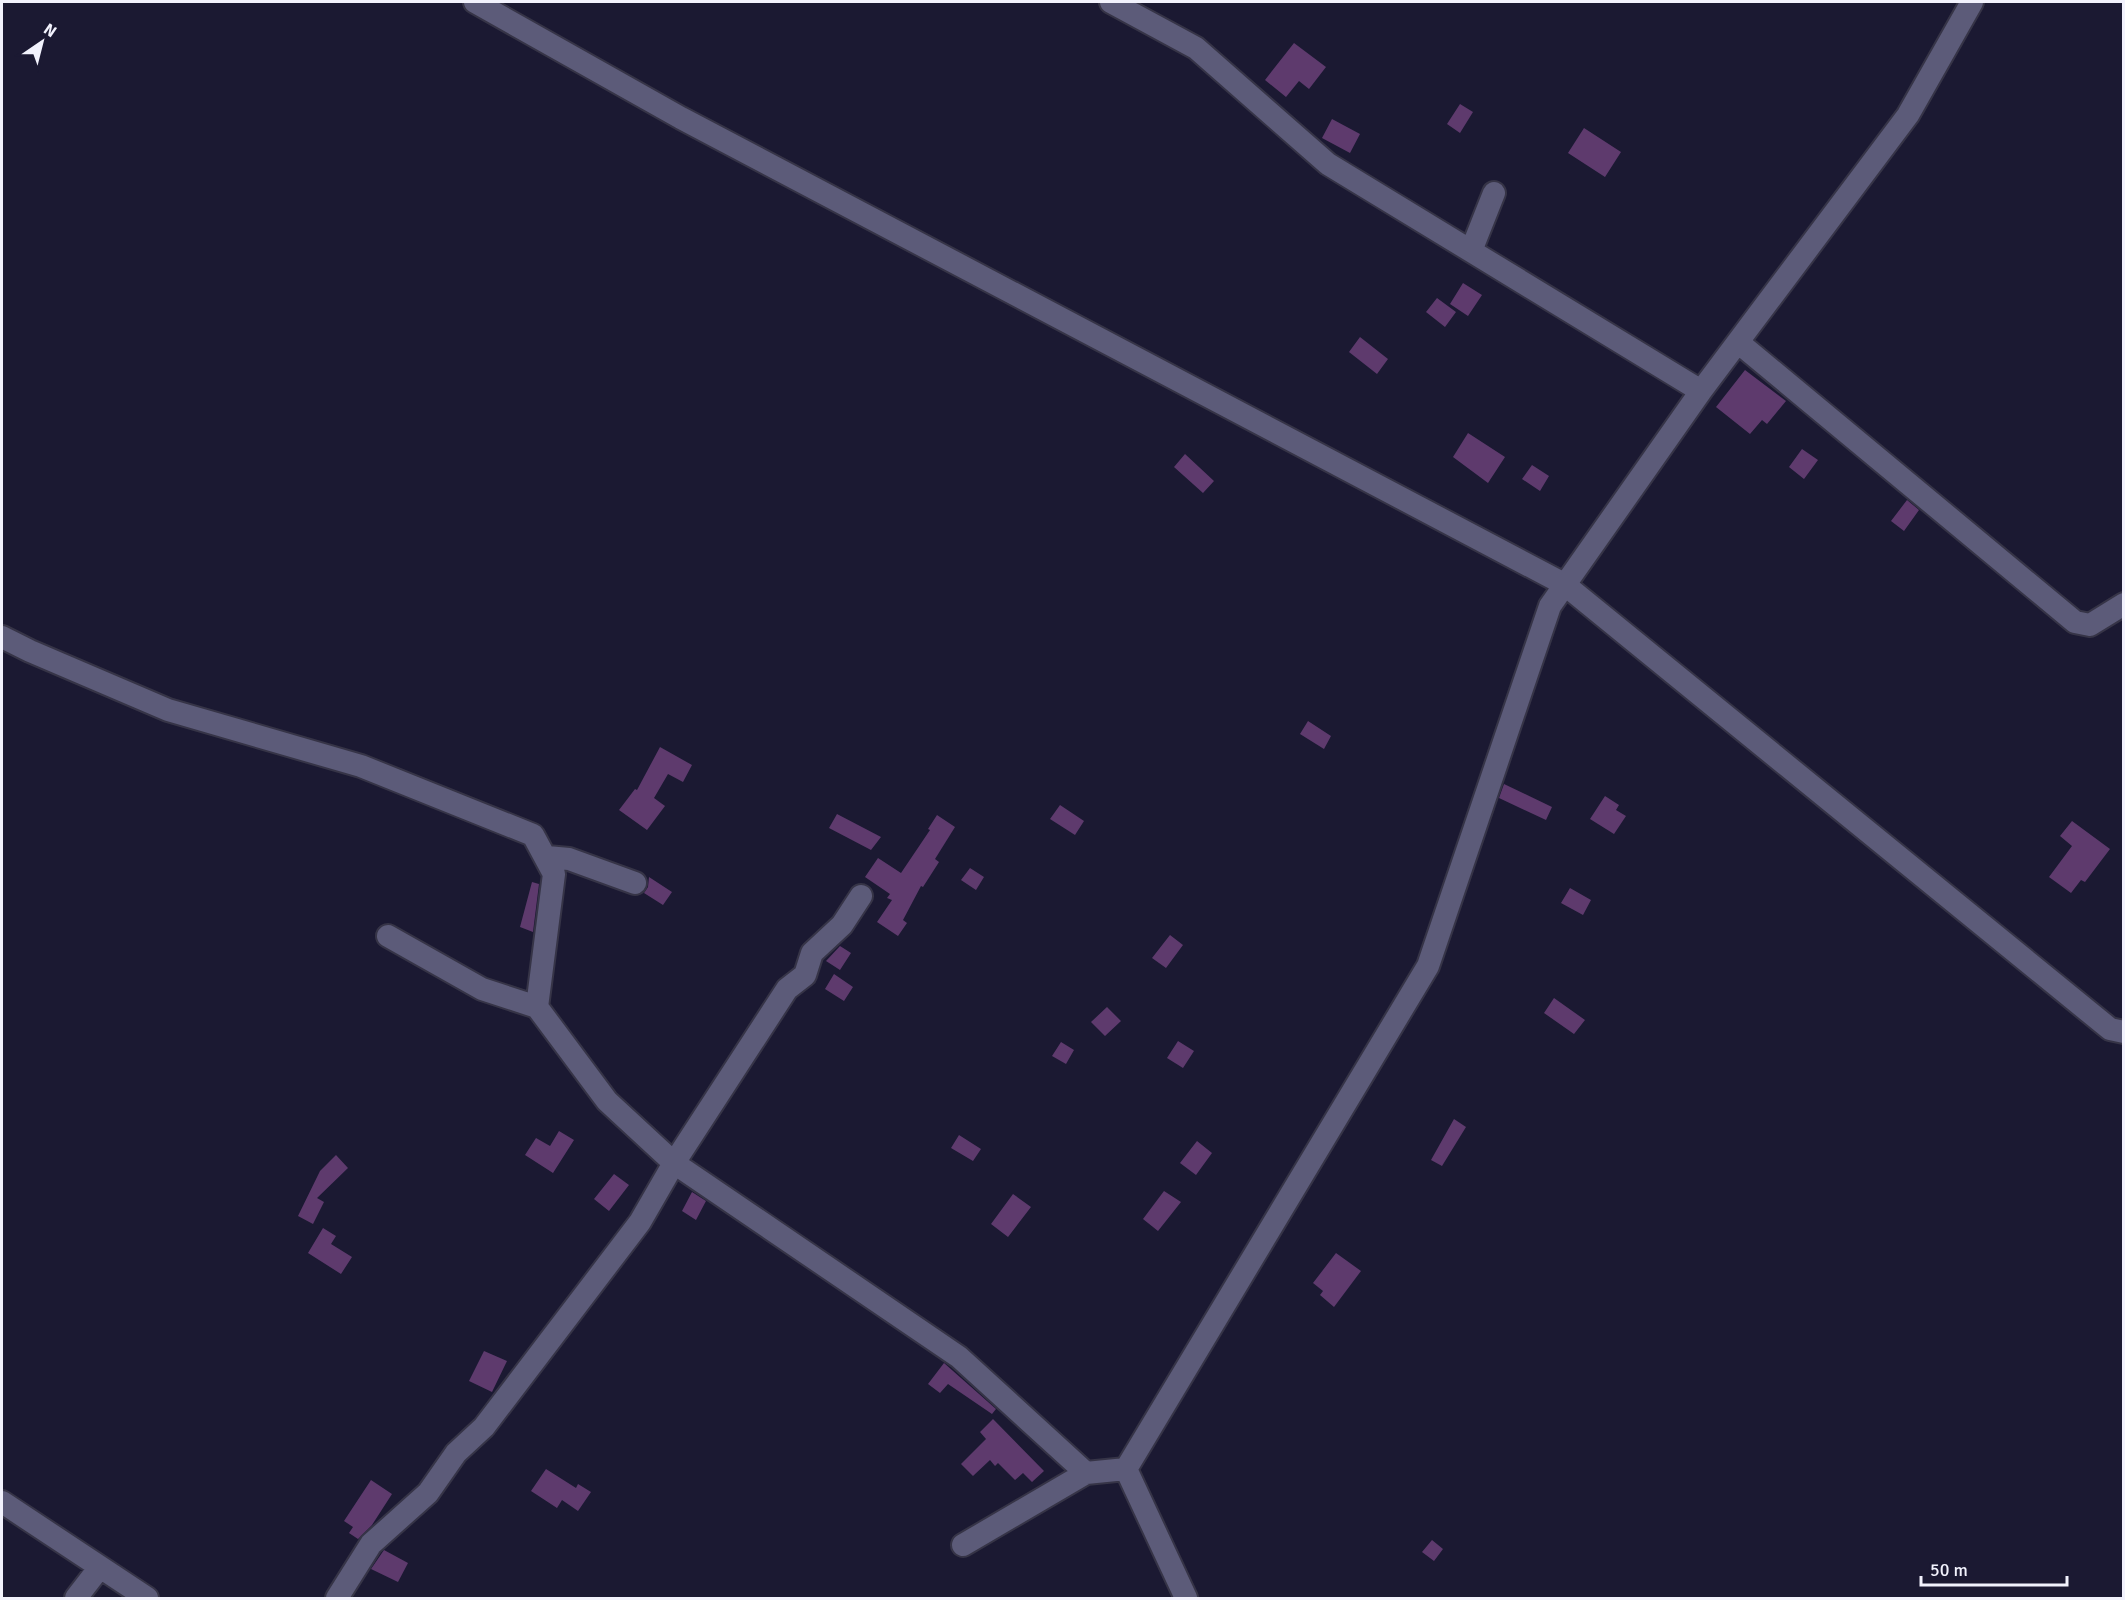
<svg xmlns="http://www.w3.org/2000/svg" width="2125" height="1600" font-family="Signika,sans-serif">
	<rect width="100%" height="100%" fill="#1b1932"/>
	<path fill="#5e3a6d" d="M1294 43 1326 67 1309 89 1299 81 1286 97 1265 80Z
		M1460 104 1473 112 1460 133 1447 124Z
		M1332 119 1360 134 1350 153 1322 138Z
		M1584 128 1621 152 1605 177 1568 153Z
		M1463 283 1482 295 1468 316 1450 304Z
		M1437 298 1456 312 1445 327 1426 312Z
		M1360 337 1388 359 1377 374 1349 352Z
		M1745 370 1786 401 1767 424 1762 420 1750 434 1716 407Z
		M1468 433 1505 457 1488 483 1453 457Z
		M1802 449 1818 460 1804 479 1789 467Z
		M1185 454 1214 481 1203 493 1174 467Z
		M1532 465 1549 476 1540 491 1522 479Z
		M1907 500 1919 510 1904 531 1891 521Z
		M1308 721 1331 736 1324 749 1300 734Z
		M660 747 692 765 683 782 668 774 654 798 665 806 647 830 619 810 635 789 637 790Z
		M1504 784 1552 807 1546 820 1499 798Z
		M1605 796 1619 805 1616 810 1626 816 1614 834 1590 819Z
		M1060 805 1084 821 1075 835 1050 819Z
		M837 814 881 837 871 850 829 828Z
		M937 815 955 827 935 859 939 862 923 887 921 886 903 920 907 923 898 936 877 922 892 900 887 898 890 894 865 877 878 858 901 873 930 830 928 829Z
		M2072 821 2110 849 2085 882 2081 880 2071 893 2049 877 2072 846 2060 836Z
		M970 868 984 877 976 890 961 880Z
		M649 877 672 892 663 905 644 893 648 887Z
		M532 882 539 884 533 932 520 927Z
		M1570 888 1591 900 1583 915 1561 903Z
		M1170 935 1183 945 1166 968 1152 958Z
		M840 946 851 953 840 970 826 961Z
		M834 974 853 987 844 1001 825 989Z
		M1554 998 1585 1020 1574 1034 1544 1013Z
		M1107 1007 1121 1021 1105 1036 1091 1022Z
		M1178 1041 1194 1051 1183 1068 1167 1058Z
		M1061 1042 1074 1050 1066 1064 1052 1056Z
		M1454 1119 1466 1127 1442 1166 1431 1160Z
		M559 1131 574 1140 553 1173 525 1155 536 1138 550 1146Z
		M959 1135 981 1149 973 1161 951 1148Z
		M1197 1141 1212 1153 1196 1175 1180 1163Z
		M336 1155 348 1168 317 1198 324 1202 313 1224 298 1216 320 1171Z
		M614 1174 629 1185 609 1211 594 1199Z
		M1164 1191 1181 1202 1158 1231 1143 1219Z
		M692 1192 706 1201 696 1220 682 1211Z
		M1013 1194 1031 1207 1008 1237 991 1224Z
		M323 1228 336 1236 331 1244 352 1257 341 1274 308 1253Z
		M1336 1253 1361 1271 1334 1307 1320 1295 1323 1291 1313 1283Z
		M484 1351 507 1361 492 1392 469 1381Z
		M944 1363 996 1409 992 1414 948 1384 940 1393 928 1384Z
		M993 1419 1044 1471 1032 1482 1023 1473 1015 1480 998 1463 995 1466 990 1460 973 1476 961 1464 986 1439 980 1432Z
		M546 1469 576 1488 578 1484 591 1492 578 1511 562 1500 557 1508 531 1491Z
		M371 1480 392 1494 372 1525 358 1539 349 1533 353 1527 344 1521Z
		M1432 1540 1443 1549 1434 1561 1422 1552Z
		M384 1550 408 1563 398 1582 371 1569Z"/>
	<g fill="none" stroke-linecap="round" stroke-linejoin="round">
		<defs>
			<path id="street" d="M475 2 681 118 1564 584 2110 1029 2124 1032
				M1111 2 1196 48 1328 164 1701 391
				M1471 251 1494 193
				M1739 343 2075 622 2090 625 2124 604
				M2 637 30 651 168 710 361 766 533 835 554 874 537 1007
				M547 857 569 859 635 883
				M388 936 482 989 537 1007 607 1101 674 1163 959 1357 1086 1473
				M2 1502 147 1598
				M963 1545 1086 1473 1126 1469
				M76 1598 100 1567
				M337 1598 371 1544 428 1493 456 1453 484 1427 640 1222 674 1163 787 989 805 975 812 953 842 925 861 896
				M1186 1598 1126 1469 1428 966 1550 606 1701 391 1908 115 1972 2"/>
		</defs>
		<use href="#street" stroke="#363447" stroke-width="26"/>
		<use href="#street" stroke="#5c5b79" stroke-width="22"/>
	</g>
	<rect width="2125" height="1600" fill="none" stroke="#f2f2fd" stroke-width="6"/>
	<g transform="translate(42 42) rotate(35)" stroke="#1b1932" stroke-width="4.5" paint-order="stroke">
	<path d="M0-4.5L10 22L0 15L-10 22Z" fill="#f2f2fd"/>
	<text y="-9" font-size="16" font-weight="bold" text-anchor="middle" fill="#f2f2fd">N</text>
	</g>
	<path d="M1921 1576v9h146v-9" fill="none" stroke="#f2f2fd" stroke-width="3"/>
	<text x="1930" y="1576" font-size="18" fill="#f2f2fd" stroke="#1b1932" stroke-width="4.5" paint-order="stroke">50 m</text>
</svg>
